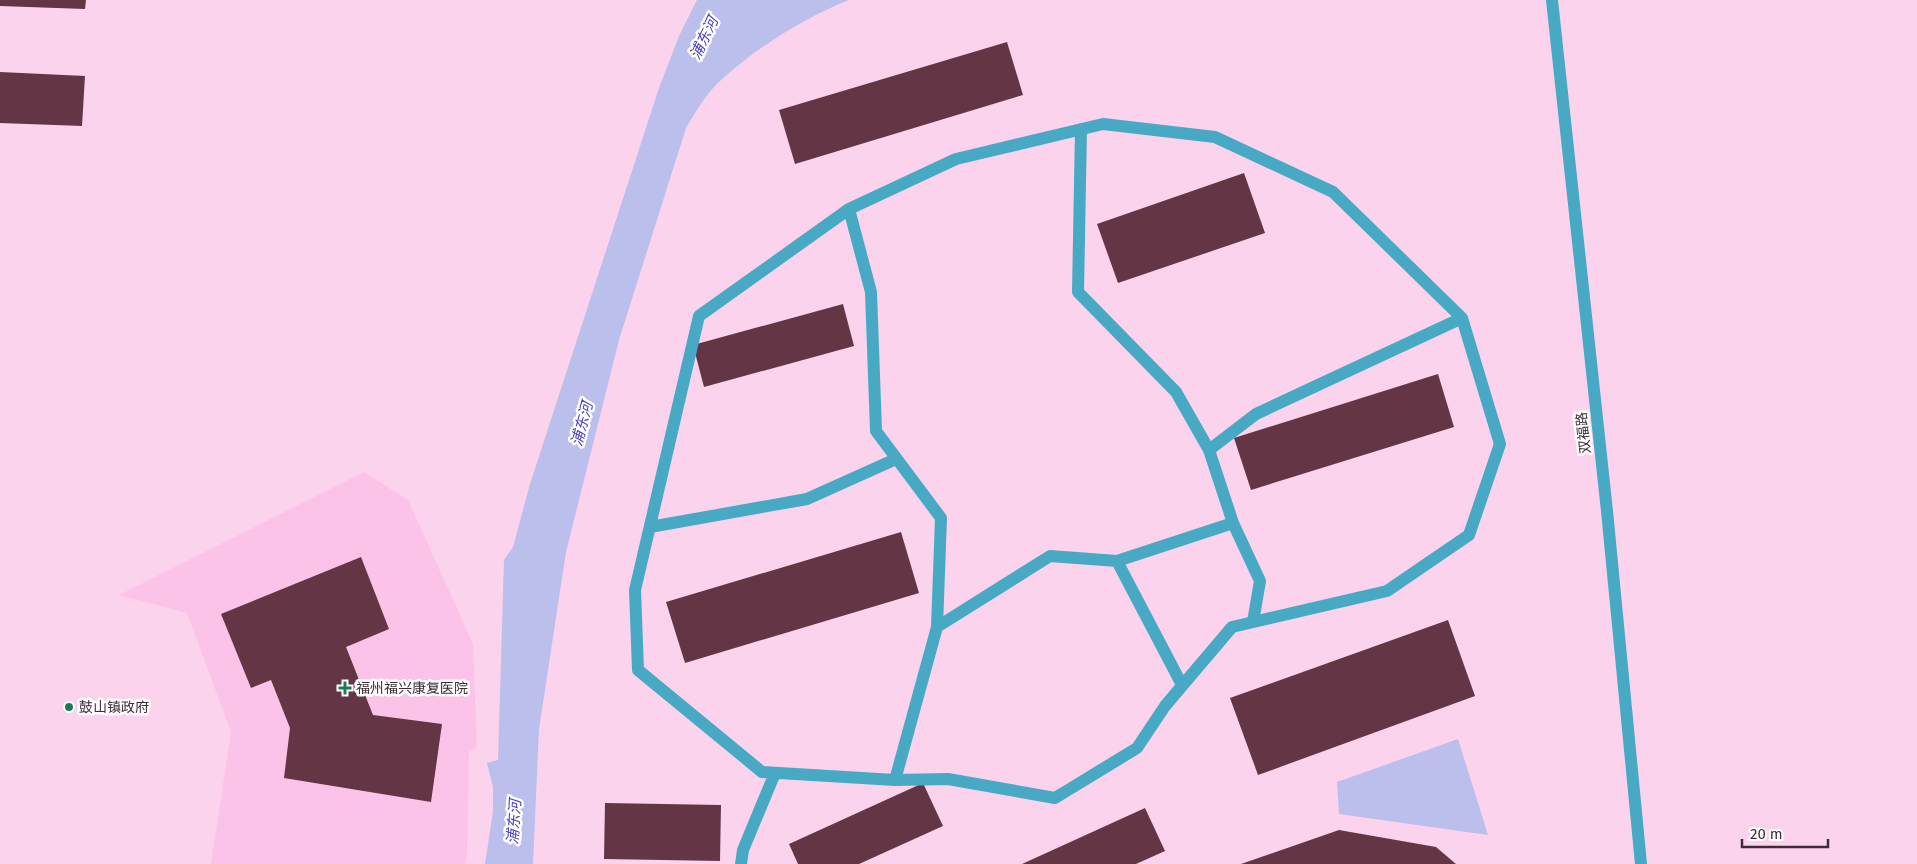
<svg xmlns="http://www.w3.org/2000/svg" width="1917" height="864" font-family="'Fira Sans','Noto Sans SC',sans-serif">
	<rect width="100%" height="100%" fill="#fcd3ed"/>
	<path fill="#fcc3e8" d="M364 472 408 500 473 644 477 747 469 752 467 852 465 864H211L231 732 187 613 119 595Z"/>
	<path fill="#babfec" d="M697 0H849C805 17 751 51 717 84 704 97 695 113 686 128L619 340 566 552 539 729 533 864H485L493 811V787L487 763 498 760 504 560 513 547 530 484 659 88 679 36Z
		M1458 739 1488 835 1339 814 1337 782Z"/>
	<path fill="#643544" d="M0 0H86L85 9 0 6Z
		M1007 42 1023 95 795 164 779 110Z
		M0 72 85 76 82 126 0 123Z
		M1244 173 1265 233 1118 283 1097 224Z
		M843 304 854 346 704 387 693 345Z
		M1438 374 1454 427 1251 490 1234 438Z
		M901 532 919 593 685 663 666 602Z
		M361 557 389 629 346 647 373 715 442 724 431 802 284 778 290 728 271 680 251 688 221 614Z
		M1448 620 1475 696 1258 775 1230 698Z
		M923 783 943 826 859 864H798L789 844Z
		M605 803 721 805 720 861 604 859Z
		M1145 808 1165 851 1136 864H1022Z
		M1339 830 1436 847 1456 864H1241Z"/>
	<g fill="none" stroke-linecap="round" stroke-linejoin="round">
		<path stroke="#48a9c5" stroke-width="12" d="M1103 124 1215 137 1333 192 1462 318 1500 444 1469 535 1387 591 1232 627 1165 706 1137 748 1055 798 948 779 895 780 762 772 638 670 635 590 699 316 849 209 956 159Z
			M1081 129 1078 292 1176 392 1209 450
			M849 209 871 292 876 431 941 518 937 627 895 780
			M650 527 807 499 896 459
			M1117 561 1233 523
			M1253 622 1260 581 1233 523 1209 450 1256 414 1462 318
			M937 627 1050 556 1117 561 1182 685
			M741 864 743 850 775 773"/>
		<path stroke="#48a9c5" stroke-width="12" d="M1552 0 1607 511 1641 864"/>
	</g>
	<g fill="#1b7c53" stroke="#fff" stroke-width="2">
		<path d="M342.5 680.5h5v5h5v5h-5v5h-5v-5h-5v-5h5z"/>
		<circle cx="69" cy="707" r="5"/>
	</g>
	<g text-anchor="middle" stroke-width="5" stroke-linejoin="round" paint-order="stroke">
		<g font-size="14" fill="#3e2b37" stroke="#fff">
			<text transform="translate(1583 433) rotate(-96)" y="5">双福路</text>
		</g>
		<g font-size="14" fill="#3e2b37" stroke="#fff" text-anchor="start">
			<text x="356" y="693">福州福兴康复医院</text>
			<text x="79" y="712">鼓山镇政府</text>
		</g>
		<g font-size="15" font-style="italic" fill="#4a3ebc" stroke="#fff">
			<text transform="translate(704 38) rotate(-64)" y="5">浦东河</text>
			<text transform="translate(582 424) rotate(-75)" y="5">浦东河</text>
			<text transform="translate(514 822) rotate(-86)" y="5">浦东河</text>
		</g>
	</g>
	<path d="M1742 839v8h86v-8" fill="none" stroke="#3e2b37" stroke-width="2.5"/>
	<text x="1750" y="839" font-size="15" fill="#3e2b37" stroke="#ffffff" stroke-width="4" paint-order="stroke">20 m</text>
</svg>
